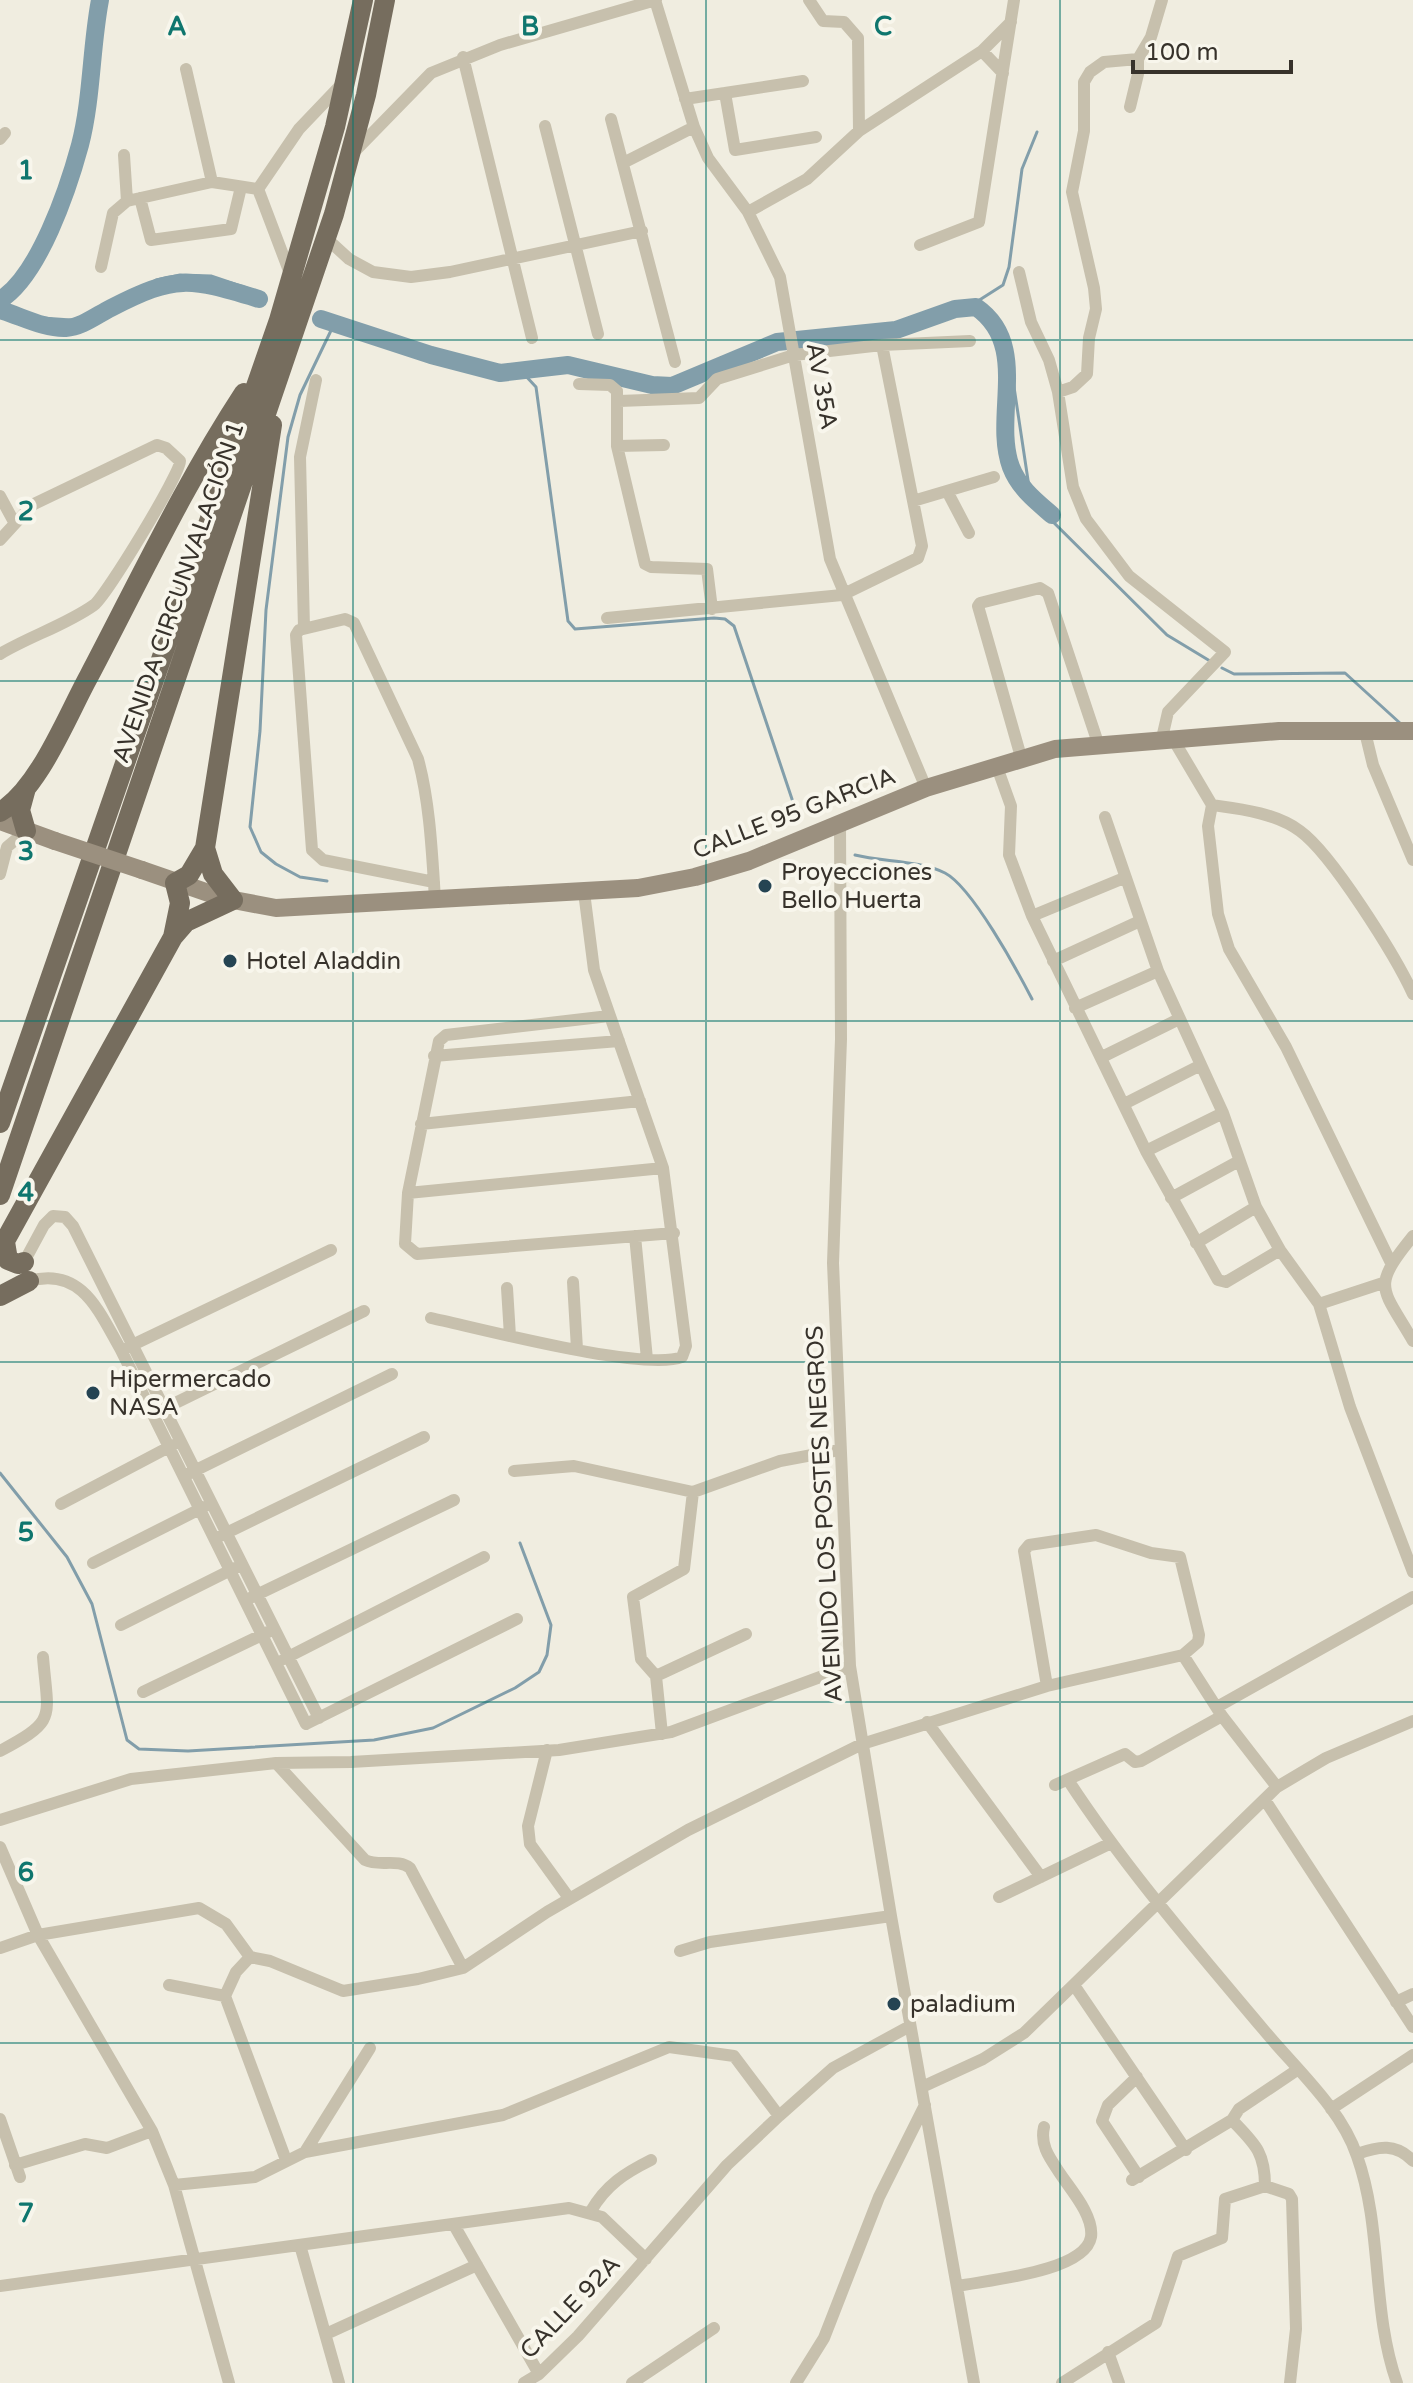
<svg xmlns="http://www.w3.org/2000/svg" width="1413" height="2383" font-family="'Varela Round',sans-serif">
	<rect width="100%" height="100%" fill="#f0ede0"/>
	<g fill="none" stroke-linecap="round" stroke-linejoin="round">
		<path stroke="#829eaa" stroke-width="3" d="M972 307 1001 332 1011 367 1031 500 1167 635 1210 661
			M323 313 381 338 492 367 523 373 574 361 592 364 649 388 678 382 776 338 788 337
			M0 315 85 321 156 280 180 275 211 276 262 293
			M796 337 878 333 913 325 946 308 970 306 1003 285 1009 267 1022 169 1037 132
			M523 373 536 387 568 621 575 629 714 618 725 619 734 626 799 820
			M1222 668 1234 674 1345 673 1401 724
			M855 855C883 862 919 860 945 873 972 887 1017 970 1032 999
			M327 881 300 877 276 864 261 852 250 827 260 731 266 610 288 437 300 395 337 318
			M0 1473 67 1557 92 1604 127 1740 139 1749 188 1751 374 1740 433 1728 515 1688 539 1672 547 1655 551 1625 520 1543"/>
		<path stroke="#829eaa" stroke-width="18" d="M0 300C39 276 68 189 80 145 92 99 91 47 100 0
			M0 310C21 316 44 329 66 328 82 327 97 315 111 308 177 274 189 278 259 299
			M321 319 431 355 500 373 568 365 652 385 672 386 777 342 896 330 955 309 976 307C1031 345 992 416 1011 467 1019 488 1036 501 1052 515"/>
		<path stroke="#c7c0ad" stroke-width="12" d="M655 0 694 127 708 158 748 212 780 277 830 559 926 788
			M809 0 823 21 844 22 858 38 859 131
			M982 51 1003 73
			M463 57 532 338
			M186 69 212 182
			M725 93 735 150 816 137
			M685 99 803 81
			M1130 107 1138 74V59L1151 37 1162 0
			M611 119 675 362
			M545 126 598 334
			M0 139 5 133
			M353 153 431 73 500 45 656 0
			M124 155 127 201
			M625 162 694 127
			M258 189 299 129 341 85
			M258 189 291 276
			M140 198 151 240 231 229 241 187
			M748 212 807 179 859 131 982 51 1011 22
			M326 238 349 259 373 272 411 277 450 272 642 231
			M920 245 979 222 1014 0
			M101 267 113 213 127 201 212 182 258 189
			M1019 272 1031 322 1049 360 1058 392 1073 487 1086 519 1129 576 1225 652 1168 712 1162 738
			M579 384 610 385 617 391V446L645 564 651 567 707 569 712 609
			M1058 392 1073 387 1087 374 1089 338 1096 309 1094 288 1072 192 1084 131V82L1090 72 1104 62 1138 59
			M619 401 699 398 717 379 794 355 882 345 970 341
			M617 446 664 445
			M947 491 969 533
			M0 496 14 522
			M913 501 994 477
			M0 540 32 505 157 445 166 448 180 461C181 473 106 596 94 605 66 625 30 636 0 654
			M607 618 842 595 918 558 922 546 882 345
			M304 628 300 457 316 380
			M1365 732 1373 765 1413 860
			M1173 739 1212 805C1241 809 1276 813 1300 831 1332 854 1396 957 1413 994
			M1021 757 978 606 980 603 1040 588 1048 593 1098 743
			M997 767 1011 806 1009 855 1032 916 1146 1151 1218 1280 1226 1282 1280 1250
			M1212 805 1208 826 1218 914 1229 949 1286 1047 1391 1263
			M1105 817 1158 971 1223 1113 1256 1207 1280 1250 1319 1304 1350 1407 1413 1572
			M840 824 841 1039 833 1263 850 1666 891 1916 974 2383
			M0 874 7 847 26 831
			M434 882 323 860 312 850 296 635 299 630 345 619 354 623 418 759C430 803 432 854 435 899
			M1032 916 1124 878
			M1053 961 1140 921
			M1075 1008 1158 971
			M609 1016 446 1035 439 1041 408 1193 405 1244 417 1254 674 1233
			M434 1056 619 1041
			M1102 1057 1177 1020
			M1124 1104 1201 1065
			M421 1124 640 1101
			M1146 1151 1223 1113
			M408 1193 663 1168
			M1171 1198 1239 1161
			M635 1236 647 1359
			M1413 1236C1371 1288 1381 1286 1413 1341
			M1196 1243 1256 1207
			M24 1262 44 1225 53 1216 65 1217 73 1226 319 1718
			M29 1281C82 1266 99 1312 121 1350L306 1724 517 1619
			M573 1282 577 1349
			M507 1288 510 1336
			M1319 1304 1383 1283
			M431 1318C478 1328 644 1372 682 1357L686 1346 663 1168 594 970 584 892
			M124 1349 331 1250
			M159 1411 364 1311
			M514 1471 574 1466 693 1492 780 1461 839 1450
			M190 1473 392 1374
			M61 1504 173 1445
			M218 1537 424 1437
			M93 1563 204 1507
			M252 1597 454 1500
			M121 1625 235 1568
			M284 1659 484 1557
			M656 1676 746 1634
			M1047 1686 1024 1551 1029 1545 1096 1535 1151 1553 1180 1557 1199 1635 1198 1642 1183 1655
			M143 1692 268 1632
			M1217 1707 1413 1597
			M927 1722 1041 1877
			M662 1734 656 1676 641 1659 633 1597 684 1569 693 1492
			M547 1750 528 1826 530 1844 569 1898
			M0 1751C58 1720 48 1719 43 1657
			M276 1763 365 1860C379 1867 398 1858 410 1868L463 1968
			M1068 1780C1126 1869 1195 1948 1263 2029 1295 2068 1341 2108 1357 2156 1383 2229 1371 2310 1397 2383
			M1055 1785 1125 1754 1135 1762 1141 1761 1222 1716
			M1265 1800 1413 2027
			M0 1820 131 1779 276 1763 351 1762 559 1750 671 1732 850 1666
			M0 1847 38 1935 152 2131 174 2185 229 2383
			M999 1897 1109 1844
			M0 1948 38 1935 199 1908 226 1924 250 1957 270 1961 343 1991 418 1979 463 1968 547 1912 688 1830 862 1744 1047 1686 1183 1655 1222 1716 1277 1787
			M680 1951 710 1942 891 1916
			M250 1957 236 1972 225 1996 286 2160
			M169 1985 225 1996
			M1074 1985 1186 2150
			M1396 2002 1413 1994
			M1137 2077 1108 2105 1102 2121 1139 2177
			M922 2087 983 2059 1024 2033 1277 1787 1326 1758 1413 1721
			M1331 2109 1413 2055
			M0 2119 20 2177
			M305 2152 370 2048
			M1357 2154C1379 2146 1396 2143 1413 2161
			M15 2165 85 2144 107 2148 152 2131
			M1132 2180 1232 2120 1239 2109 1297 2070
			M174 2185 255 2177 305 2152 503 2115 669 2047 734 2056 779 2116
			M1265 2186 1289 2194 1292 2199 1296 2329 1290 2383
			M591 2211C606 2185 625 2173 651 2160
			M454 2225 539 2374
			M300 2245 339 2383
			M0 2286 569 2208 602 2217 646 2259
			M958 2286C987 2280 1085 2272 1091 2237 1094 2215 1070 2189 1059 2172 1049 2157 1040 2145 1044 2127
			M326 2334 477 2265
			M1108 2352 1119 2383
			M524 2383 539 2374 578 2336 727 2165 779 2116 833 2068 910 2026
			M632 2383 714 2328
			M796 2383 824 2338 879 2197 925 2105
			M1062 2383 1156 2323 1178 2256 1222 2238 1225 2199 1265 2186C1265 2152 1255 2144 1232 2120"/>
		<path stroke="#9b907f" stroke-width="18" d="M0 821 55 841
			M142 870 223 898 276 908 638 888 695 877 749 861 926 788 1055 749 1279 731H1413"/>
		<path stroke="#766d5e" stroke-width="20" d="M26 788 20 810 26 831
			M0 812C39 789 67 716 89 676 139 581 185 483 244 393
			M173 937 186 922 233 900 213 874 205 848
			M0 1123 279 320 335 127 363 0
			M0 1195 334 214 366 95 385 0
			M5 1242 8 1260 18 1264 24 1262
			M0 1250 173 937 180 903 175 883 189 875 205 848 272 425
			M0 1296 29 1281"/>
		<path stroke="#9b907f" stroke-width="18" d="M55 841 142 870"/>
	</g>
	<path fill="none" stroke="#0f766e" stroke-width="2" stroke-opacity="0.55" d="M353 0V2383M706 0V2383M1060 0V2383M0 340H1413M0 681H1413M0 1021H1413M0 1362H1413M0 1702H1413M0 2043H1413"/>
	<g fill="#254453" stroke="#f8f6ec" stroke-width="3">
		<circle cx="765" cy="886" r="8"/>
		<circle cx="230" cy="961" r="8"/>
		<circle cx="93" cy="1393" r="8"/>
		<circle cx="894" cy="2004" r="8"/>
	</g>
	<g text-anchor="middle" stroke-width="8" stroke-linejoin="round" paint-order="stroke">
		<g font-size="24" fill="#37322b" stroke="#f8f6ec">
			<text transform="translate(822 386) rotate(80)" y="8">AV 35A</text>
			<text transform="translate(178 592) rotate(-71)" y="8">AVENIDA CIRCUNVALACIÓN 1</text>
			<text transform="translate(794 813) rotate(-21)" y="8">CALLE 95 GARCIA</text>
			<text transform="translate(824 1514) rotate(-93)" y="8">AVENIDO LOS POSTES NEGROS</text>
			<text transform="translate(570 2307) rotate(-46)" y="8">CALLE 92A</text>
		</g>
		<g font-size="24" fill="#37322b" stroke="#f8f6ec" text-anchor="start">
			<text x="781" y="880">Proyecciones<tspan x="781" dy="28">Bello Huerta</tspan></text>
			<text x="246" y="969">Hotel Aladdin</text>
			<text x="109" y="1387">Hipermercado<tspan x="109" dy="28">NASA</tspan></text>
			<text x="910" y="2012">paladium</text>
		</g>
	</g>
	<g font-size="26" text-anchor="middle" font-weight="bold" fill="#0f766e" stroke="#f8f6ec" stroke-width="8" stroke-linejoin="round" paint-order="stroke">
		<text x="177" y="35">A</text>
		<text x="530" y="35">B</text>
		<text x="883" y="35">C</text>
		<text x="26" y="179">1</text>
		<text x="26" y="520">2</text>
		<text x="26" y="860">3</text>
		<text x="26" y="1201">4</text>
		<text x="26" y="1541">5</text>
		<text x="26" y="1881">6</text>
		<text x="26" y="2222">7</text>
	</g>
	<path d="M1133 60v12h158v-12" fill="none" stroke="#37322b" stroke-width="4"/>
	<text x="1145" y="60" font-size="24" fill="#37322b" stroke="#f8f6ec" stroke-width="6" paint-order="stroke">100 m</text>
</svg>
